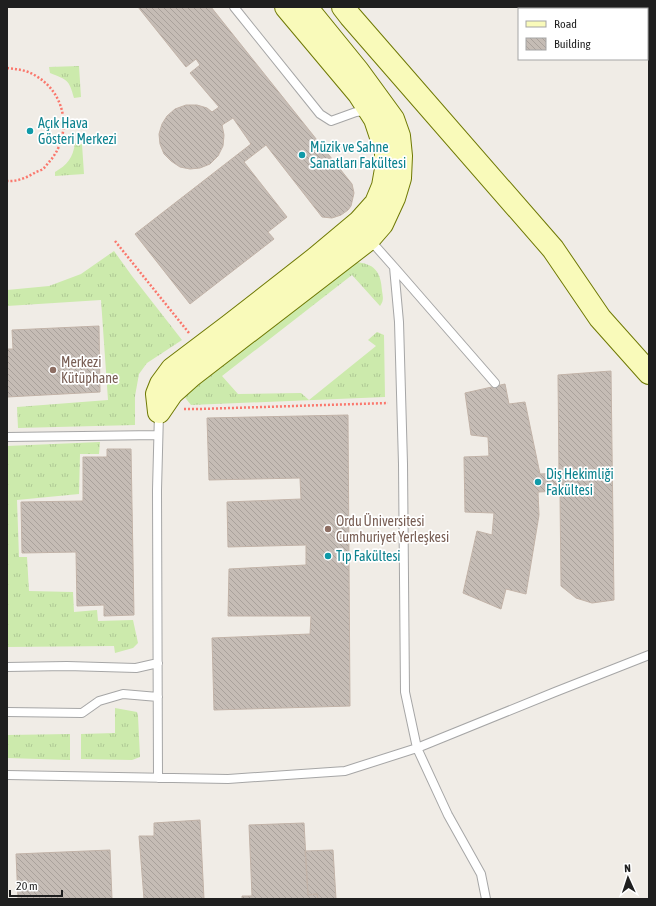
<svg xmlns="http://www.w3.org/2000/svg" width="656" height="906" font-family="'Asap Condensed',sans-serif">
	<defs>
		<pattern id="grass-tufts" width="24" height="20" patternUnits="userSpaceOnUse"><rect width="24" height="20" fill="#cceaac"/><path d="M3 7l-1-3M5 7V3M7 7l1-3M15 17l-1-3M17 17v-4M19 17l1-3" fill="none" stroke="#afc894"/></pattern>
		<pattern id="building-back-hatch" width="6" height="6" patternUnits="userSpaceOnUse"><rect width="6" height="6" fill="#c5bcb5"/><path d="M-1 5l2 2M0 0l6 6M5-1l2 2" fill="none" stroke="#a9a19b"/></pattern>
	</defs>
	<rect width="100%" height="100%" fill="#f0ece6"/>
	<path fill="url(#grass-tufts)" d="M79 66 81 97 74 98C69 79 67 80 50 73L49 67Z
		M75 143 82 144 84 174 55 176V172C67 165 73 158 75 143Z
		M114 251 132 276 182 340 147 363 139 374 135 396V425L18 428 17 407 108 400 101 300 7 306V290L49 286 81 274Z
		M354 262C374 263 381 271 382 291 383 297 384 301 380 306L352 275 222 376 238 394 301 393 309 400 376 346 368 340 377 332 384 335 385 397 191 405 183 395Z
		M100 442 99 454H80L79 494 17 500 19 557H27L29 591 73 592 74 612 97 610 98 621 133 620 138 643 133 648 115 653 114 646 7 647V446Z
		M115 708 137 712 138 716 140 757 132 760 81 759V734L115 733Z
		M70 734V760L7 758V735Z"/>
	<path fill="url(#building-back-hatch)" stroke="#c2b3a8" d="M138 7H211L352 184 354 193 351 206 348 210 341 215 332 218 322 217 266 145 244 162 287 217 268 232 274 239 190 304 135 234 251 144 233 118 222 125 224 135 223 146 218 156 210 164 200 168 190 169 180 167 171 161 164 154 160 144 159 134 162 124 167 116 175 109 186 105H197L207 108 212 112 219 107 190 73 200 65 196 59 186 67Z
		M99 326 100 392 7 397V349H13L12 330Z
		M611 371 614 600 592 603 576 598 561 586 560 491 538 492 539 515 526 594 506 589 501 609 463 593 477 531 492 535 494 513 465 512 464 457 489 456 488 437 471 435 465 393 505 384 509 404 525 402 540 474 559 473 558 375Z
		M348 415 350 706 214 710 212 638 310 634 311 616H228L229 569 306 565V545L228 547 227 502 301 499 300 478 209 480 207 418Z
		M107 449H131L134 615 104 616V605L77 606 76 552 22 553 21 502 83 501V457H107Z
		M200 820 204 899H144L139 836H154V823Z
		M304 823 308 895 317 894 318 899H242V896H252L249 825Z
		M110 850 112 899H18L16 854Z
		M333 850 336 899H318L317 894 308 895 305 851Z"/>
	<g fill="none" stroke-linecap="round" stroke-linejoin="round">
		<defs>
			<path id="lane" d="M234 7 320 114 331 121 356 112 367 111
				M370 240 394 267 399 322 403 464 405 692 417 748 448 815 481 874 486 899
				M394 267 495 383
				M7 437 158 435
				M7 667 67 666 136 668 158 663
				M7 712 82 713 99 701 123 694 158 697
				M7 775 228 779 345 771 417 748 555 692 649 655
				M158 778 157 490 159 413"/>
			<path id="secondary" d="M286 7 359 94 375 119 386 152V169L383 186 376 203 359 222 316 258 229 326 172 369 161 384 157 394 159 412 172 393 191 376 369 239 382 224 394 198 400 178 401 156 399 136 393 119 358 71 306 7
				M343 7 350 16 553 249 600 318 649 373"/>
		</defs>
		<use href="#lane" stroke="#a6a6a6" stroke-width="10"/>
		<use href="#secondary" stroke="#6f7904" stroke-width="24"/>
		<path stroke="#fa776c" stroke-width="2.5" stroke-dasharray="2 2" stroke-linecap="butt" d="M7 68C17 69 27 70 36 76 67 94 72 135 50 161 48 163 46 166 44 168 42 170 39 171 36 172 28 177 17 182 7 181
			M115 241 189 333
			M184 409H200L388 403"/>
		<use href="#lane" stroke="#fff" stroke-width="8"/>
		<use href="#secondary" stroke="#f9faba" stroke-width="22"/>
	</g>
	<g fill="#0f9aa8" stroke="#fff" stroke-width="1.5">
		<circle cx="30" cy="131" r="4"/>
		<circle cx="302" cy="155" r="4"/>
		<circle cx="538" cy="482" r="4"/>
		<circle cx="328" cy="556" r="4"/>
	</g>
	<g fill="#8d6e63" stroke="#fff" stroke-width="1.5">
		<circle cx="53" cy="370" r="4"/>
		<circle cx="328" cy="529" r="4"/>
	</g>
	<g text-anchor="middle" stroke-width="3.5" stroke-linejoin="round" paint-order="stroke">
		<g font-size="14" fill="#0d838f" stroke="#fff" text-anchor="start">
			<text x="38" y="128">Açık Hava<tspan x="38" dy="16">Gösteri Merkezi</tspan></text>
			<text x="310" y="152">Müzik ve Sahne<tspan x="310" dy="16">Sanatları Fakültesi</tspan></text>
			<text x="546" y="479">Diş Hekimliği<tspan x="546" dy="16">Fakültesi</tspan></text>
			<text x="336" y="561">Tıp Fakültesi</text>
		</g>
		<g font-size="14" fill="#785e54" stroke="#fff" text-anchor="start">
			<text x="61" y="367">Merkezi<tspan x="61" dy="16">Kütüphane</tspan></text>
			<text x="336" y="526">Ordu Üniversitesi<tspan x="336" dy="16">Cumhuriyet Yerleşkesi</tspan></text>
		</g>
	</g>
	<rect width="656" height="906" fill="none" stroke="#1f1f1f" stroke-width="16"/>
	<rect x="518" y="8" width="130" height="52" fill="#ffffff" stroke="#a5a5a5"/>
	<rect x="526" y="21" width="20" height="6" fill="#f9faba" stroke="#a5a5a5"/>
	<text x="554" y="28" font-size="12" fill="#1f1f1f">Road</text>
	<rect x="526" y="38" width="20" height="12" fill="url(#building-back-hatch)" stroke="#a5a5a5"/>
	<text x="554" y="48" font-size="12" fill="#1f1f1f">Building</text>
	<g transform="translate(628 878) rotate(357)" stroke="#ffffff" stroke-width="3" paint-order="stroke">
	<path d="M0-3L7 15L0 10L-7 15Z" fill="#1f1f1f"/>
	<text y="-6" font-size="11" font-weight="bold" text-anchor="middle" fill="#1f1f1f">N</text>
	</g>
	<path d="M10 890v6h52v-6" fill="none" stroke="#1f1f1f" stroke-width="2"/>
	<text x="16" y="890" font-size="12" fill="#1f1f1f" stroke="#ffffff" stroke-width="3" paint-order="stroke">20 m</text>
</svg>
